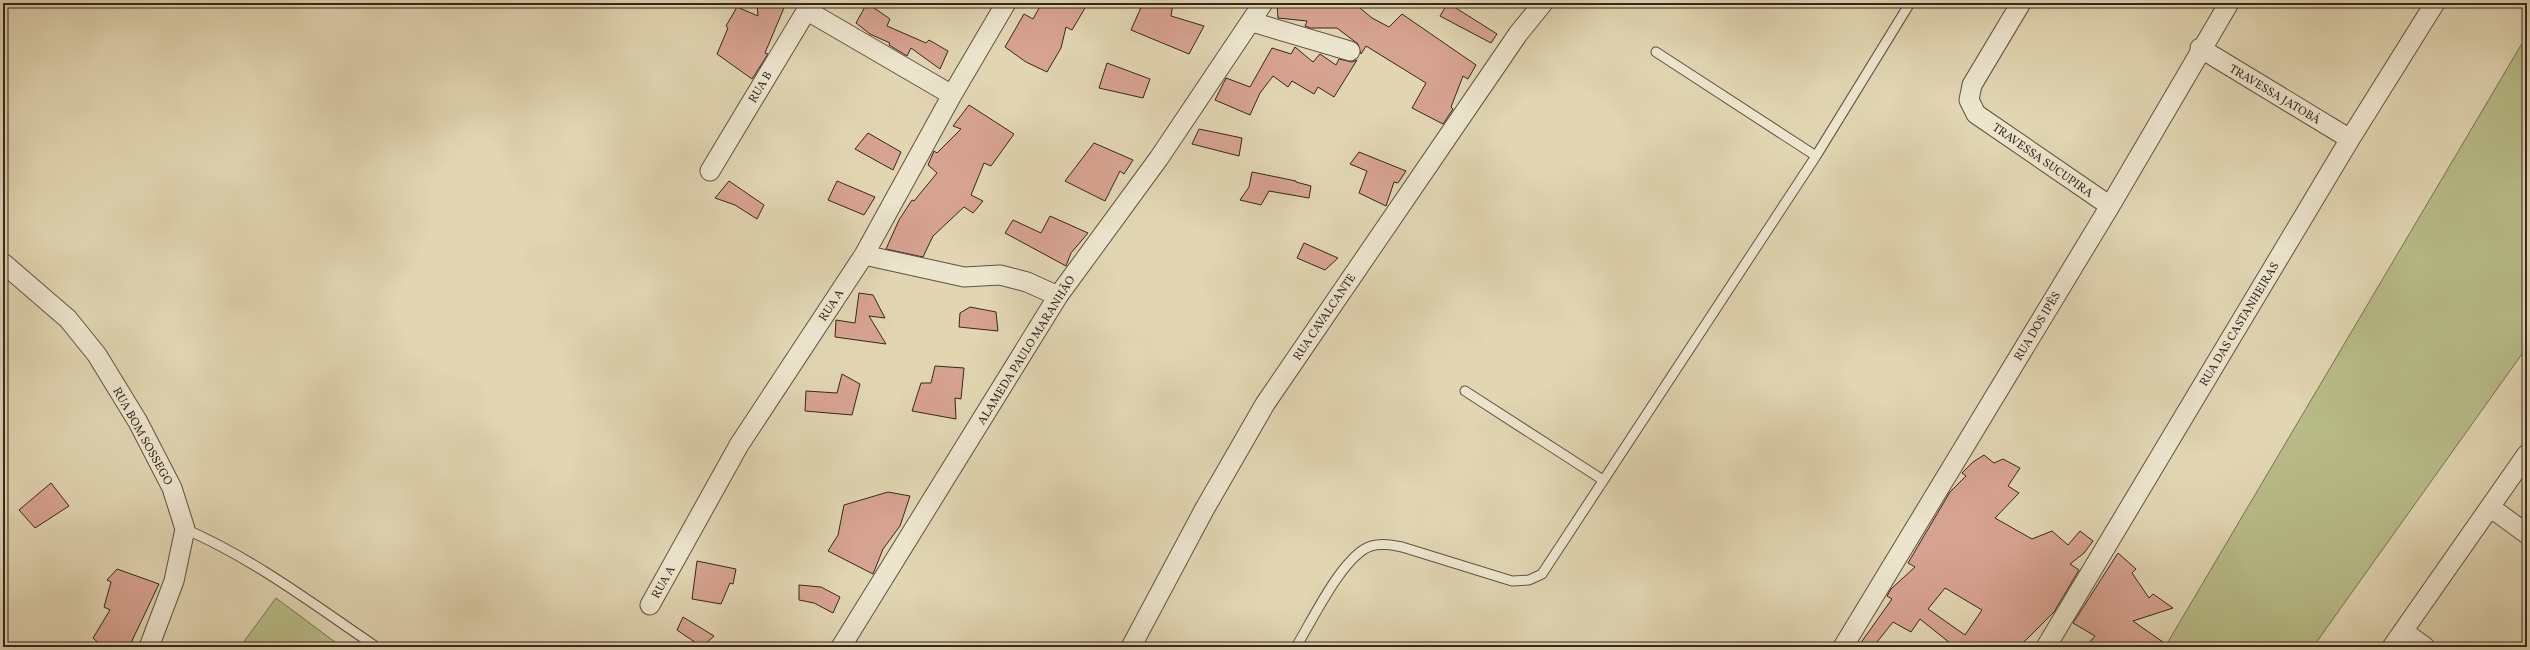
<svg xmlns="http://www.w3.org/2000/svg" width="2530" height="650" font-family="Vollkorn,serif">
	<rect width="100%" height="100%" fill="#e1d5b2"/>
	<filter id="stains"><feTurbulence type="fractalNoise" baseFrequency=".005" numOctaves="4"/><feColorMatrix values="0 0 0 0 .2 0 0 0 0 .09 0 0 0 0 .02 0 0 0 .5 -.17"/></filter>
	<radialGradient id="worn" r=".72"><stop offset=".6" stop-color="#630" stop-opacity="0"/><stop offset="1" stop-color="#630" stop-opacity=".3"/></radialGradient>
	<path fill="#b8bc88" stroke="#777252" d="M2527 35V347L2313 647H2165Z
		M276 598 339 645 338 647H240Z"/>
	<path fill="#d7a391" stroke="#36271c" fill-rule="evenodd" d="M757 3H786L765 53 768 54 752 79 717 54 728 28 726 26 737 7 758 16Z
		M867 3 890 19 887 26 926 43 929 40 948 51 940 69 911 48 907 56 889 45 890 43 870 34 856 23Z
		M1042 3H1088L1072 30 1066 27 1061 48 1047 72 1026 62 1005 47 1024 14 1033 19Z
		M1143 3H1173L1171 16 1204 26 1189 54 1131 30Z
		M1277 3H1354L1372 18 1389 27 1402 14 1476 65 1468 79 1463 76 1451 107 1453 109 1443 124 1412 108 1426 83 1366 46 1361 54 1358 44 1337 28H1310L1305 26 1307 21 1278 18Z
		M1448 3 1497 34 1491 43 1440 16Z
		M1295 47 1313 62 1320 54 1336 65 1339 59 1352 62 1357 60 1334 97 1318 87 1314 94 1292 81 1288 87 1273 76 1260 93 1250 115 1215 100 1226 78 1250 87 1272 48 1291 54Z
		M1107 63 1150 79 1143 98 1099 88Z
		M969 105 1014 134 991 166 984 163 971 195 983 201 973 213 964 207 933 236 923 257 886 249 899 220 912 200 914 201 937 173 928 165 934 151 937 153 961 129 953 126Z
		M1199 129 1242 138 1239 156 1192 144Z
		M868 133 901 152 893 170 855 149Z
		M1094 143 1133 160 1124 174 1120 171 1105 201 1065 181Z
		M1359 152 1406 171 1398 183 1394 182 1386 206 1359 193 1367 171 1350 164Z
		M1252 172 1296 181V182L1311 186 1309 198 1269 191 1261 205 1240 200 1249 187Z
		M729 181 764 205 757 219 735 205 715 198Z
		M837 181 875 197 864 215 828 200Z
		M1050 216 1088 233 1071 253 1066 266 1005 233 1013 220 1041 233Z
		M1304 243 1338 258 1325 270 1297 258Z
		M859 293 873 295 885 318 869 316 886 344 835 337 836 320 855 323Z
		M970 307 996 312 998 331 959 327 960 313Z
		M935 366 964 368 961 399 955 398 956 419 912 411 921 383H931Z
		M842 374 860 384 852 415 805 411 806 391 837 393Z
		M1984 455 1994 463 2003 459 2020 468 2008 486 2019 493 1995 518 2032 539 2052 531 2068 545 2080 531 2093 541 2084 553 2070 564 2079 570 2054 612 2019 647H1955L1920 619 1911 632 1893 622 1873 647H1864L1860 644 1892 599 1887 596 1891 589 1915 567 1908 563 1950 492 1966 476 1962 473 1973 462ZM1945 588 1982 610 1965 635 1928 609Z
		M51 483 69 506 35 528 19 510Z
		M888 492 910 496 900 526 883 549 873 574 828 551 838 535 844 505Z
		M2118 553 2136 569 2132 573 2149 598 2153 594 2173 608 2133 621 2170 647H2085L2095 636 2073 623Z
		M697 561 736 569 733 584 730 583 721 604 692 599Z
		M117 569 159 584 129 647H103L93 638 110 610 104 607 111 582 107 580Z
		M799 585 821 587 840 597 833 613 814 603 799 600Z
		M683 617 714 636 702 647 677 630Z"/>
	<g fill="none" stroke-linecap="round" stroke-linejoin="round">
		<defs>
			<path id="lane" d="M1656 52 1816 156
				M1465 391 1603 480
				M185 529C254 559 313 604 375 646
				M1296 647C1312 621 1343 555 1371 546 1382 543 1392 545 1402 547L1512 581 1529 580 1542 574 1816 156 1910 3"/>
			<path id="street" d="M2021 3 1972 85 1969 100 1976 114 2110 206
				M806 10 952 95
				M1252 22 1350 51
				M2200 48 2350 139
				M710 171 811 3
				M864 255 964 277 1000 275 1027 282 1058 296
				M3 263 68 319 97 355 138 422 172 488 185 529 174 581 149 647
				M2490 507 2527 534
				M650 605 739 445 864 255 952 95 1006 3
				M2403 631 2425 647
				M841 647 1058 296 1159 158 1263 3
				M1131 647 1204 510 1265 404 1518 34 1543 3
				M1843 647 2110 206 2229 3
				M2046 647 2350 139 2435 3
				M2392 647 2527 454"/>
		</defs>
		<use href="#lane" stroke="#615242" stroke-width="11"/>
		<use href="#street" stroke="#615242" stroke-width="21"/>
		<use href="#lane" stroke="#ece4cd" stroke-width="9"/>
		<use href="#street" stroke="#ece4cd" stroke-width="19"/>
	</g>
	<g text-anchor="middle" stroke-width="3" stroke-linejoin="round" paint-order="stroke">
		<g font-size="12" fill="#36271c" stroke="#ece4cd">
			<text transform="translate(760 87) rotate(-59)" y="4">RUA B</text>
			<text transform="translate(2275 94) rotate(31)" y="4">TRAVESSA JATOBÁ</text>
			<text transform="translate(2043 160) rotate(35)" y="4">TRAVESSA SUCUPIRA</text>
			<text transform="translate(831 305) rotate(-57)" y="4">RUA A</text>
			<text transform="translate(1324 317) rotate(-56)" y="4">RUA CAVALCANTE</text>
			<text transform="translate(2239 324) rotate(-59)" y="4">RUA DAS CASTANHEIRAS</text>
			<text transform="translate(2037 326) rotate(-59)" y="4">RUA DOS IPÊS</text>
			<text transform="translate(1026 350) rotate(-58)" y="4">ALAMEDA PAULO MARANHÃO</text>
			<text transform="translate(143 436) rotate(61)" y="4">RUA BOM SOSSEGO</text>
			<text transform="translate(663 582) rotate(-61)" y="4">RUA A</text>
		</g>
	</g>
	<rect width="2530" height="650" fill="none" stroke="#e1d5b2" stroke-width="16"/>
	<rect x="4" y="4" width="2522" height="642" fill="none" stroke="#36271c" stroke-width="2"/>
	<rect x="8" y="8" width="2514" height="634" fill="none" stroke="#36271c"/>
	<rect width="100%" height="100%" filter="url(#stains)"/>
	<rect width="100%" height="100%" fill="url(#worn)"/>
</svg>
